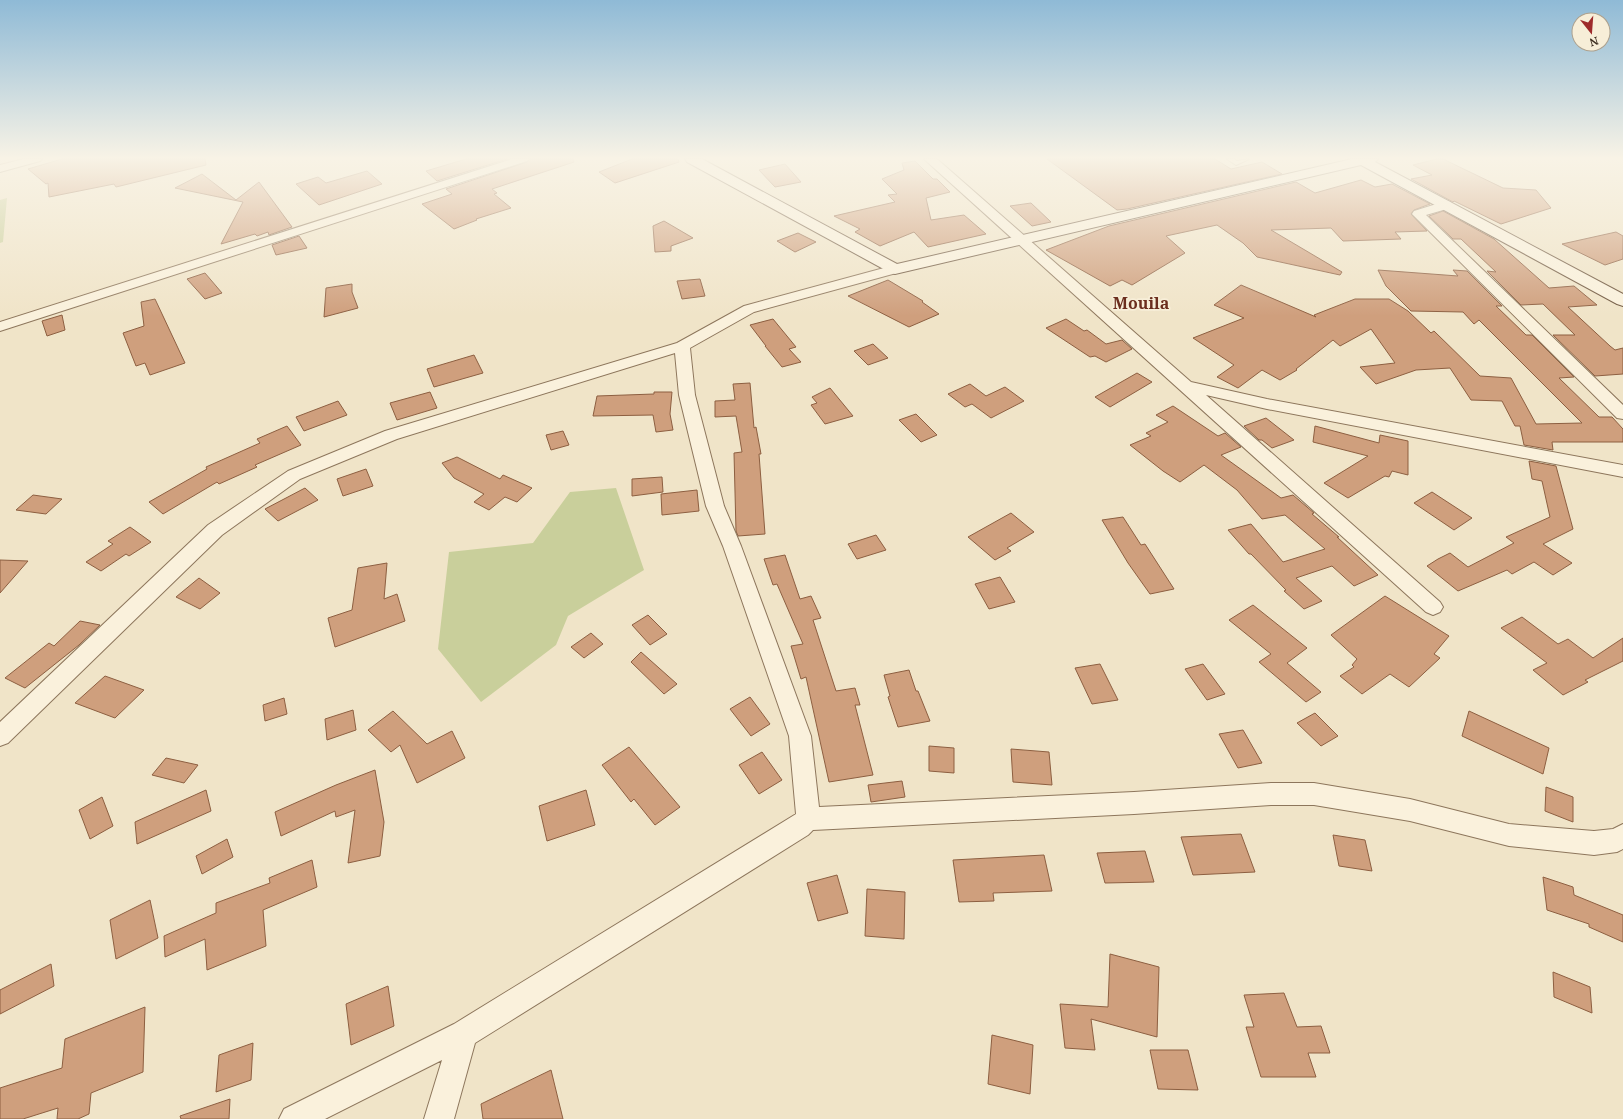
<svg xmlns="http://www.w3.org/2000/svg" width="1623" height="1119" font-family="'Noto Serif',serif">
	<rect width="100%" height="100%" fill="#f0e4c8"/>
	<path fill="#c9cf9b" d="M7 198 3 242 0 243V200Z
		M616 488 644 570 568 616 556 645 481 702 438 649 449 552 533 543 570 492Z"/>
	<path fill="#cf9f7d" stroke="#8d5f41" d="M62 159H205L206 165 116 187 114 184 49 197 48 183 46 184 28 169Z
		M466 159H507L437 181 426 171Z
		M530 159H573L574 162 492 189 497 193 494 194 511 208 476 219 477 220 454 229 422 204 452 194 446 189 527 162Z
		M632 159H678L679 162 615 183 599 172Z
		M1047 159H1215L1231 169 1262 162 1282 174 1127 209 1117 210Z
		M1437 159H1443L1503 188 1536 190 1551 208 1501 224 1454 201 1453 202 1411 179 1432 175 1413 165Z
		M915 161 933 179H937L950 192 926 198 931 220 964 215 986 234 928 247 914 232 880 246 855 232 860 229 834 216 895 202 888 195 897 194 882 179 904 170 902 163Z
		M785 164 801 182 775 187 759 170Z
		M367 171 382 184 319 205 296 184 318 177 326 183Z
		M202 174 236 200 259 182 292 227 269 235 268 232 257 236 255 234 221 244 243 202 175 188Z
		M1361 180 1375 187 1392 184 1430 204 1414 210 1411 214 1427 231 1395 232 1401 239 1343 241 1331 228 1271 230 1342 272 1340 275 1257 257 1243 243 1217 225 1166 236 1185 253 1132 285 1122 280 1110 286 1046 250 1109 226 1296 182 1315 193Z
		M1031 203 1051 222 1032 226 1010 206Z
		M1443 211 1494 239 1549 288 1574 286 1597 305 1568 307 1610 346 1615 350 1623 348V374L1595 376 1553 335H1575L1543 304 1521 305 1487 271 1496 272 1461 239H1453L1429 216Z
		M664 221 693 238 671 246V251L655 252 653 226Z
		M1616 232 1623 236V259L1605 265 1562 244Z
		M798 233 816 242 795 252 777 241Z
		M299 236 307 248 276 255 272 245Z
		M1378 270 1458 276 1453 270 1467 271 1502 306H1496L1526 335H1532L1574 377 1559 378 1599 417H1612L1623 429V442H1552L1553 450 1524 445 1520 426H1515L1502 401 1471 400 1450 368 1416 370 1376 384 1360 367 1395 363 1371 329 1340 346 1333 340 1296 369 1297 370 1280 380 1262 370 1238 388 1217 377 1234 365 1193 338 1244 318 1214 305 1241 285 1316 317 1314 315 1355 299H1389L1408 311 1431 333 1434 331 1480 376 1511 378 1536 424 1582 423 1479 320 1474 324 1463 312 1411 311 1386 286Z
		M205 273 222 293 205 299 187 279Z
		M700 279 705 296 682 299 677 281Z
		M888 280 923 301 922 302 939 314 909 327 848 296Z
		M352 284V292L358 308 324 317 326 288Z
		M155 299 185 363 150 375 145 363 136 366 123 333 144 326 141 302Z
		M62 315 65 330 47 336 42 321Z
		M773 319 796 347 789 349 801 362 782 367 765 346H766L750 325Z
		M1066 319 1084 331 1087 330 1106 344 1122 340 1132 349 1106 362 1095 356 1090 357 1046 328Z
		M873 344 888 358 868 365 854 351Z
		M474 355 483 373 434 387 427 369Z
		M1137 373 1152 382 1110 407 1095 397Z
		M750 383 754 428 756 427 761 454H759L765 534 738 536 736 531 734 453 742 452 736 416 715 417V401L735 400 733 384Z
		M970 384 986 396 1005 387 1024 401 991 418 972 404 965 407 948 394Z
		M830 388 853 416 825 424 811 405 817 403 812 397Z
		M430 392 437 408 397 420 390 403Z
		M654 392H672L670 414 673 430 656 432 653 415 593 416 597 396 654 394Z
		M338 401 347 415 304 431 296 417Z
		M1173 406 1218 436 1225 433 1241 447 1221 455 1281 498 1293 495 1314 513 1312 514 1339 537H1337L1378 575 1354 586 1332 566 1296 578 1322 601 1304 609 1284 591 1286 590 1251 554H1249L1228 530 1251 524 1283 562 1325 549 1285 515 1262 519 1237 490 1204 465 1180 482 1163 471 1130 445 1151 436 1146 433 1168 422 1156 415Z
		M916 414 937 435 921 442 899 420Z
		M1266 418 1294 440 1272 448 1262 440H1259L1244 426Z
		M287 426 301 445 255 465 257 467 219 484 217 482 163 514 149 502 207 469 206 467 260 443 257 439Z
		M1315 426 1379 443 1380 435 1408 441V475L1392 471 1389 477 1385 476 1348 498 1324 483 1368 456 1313 442Z
		M563 431 569 445 551 450 546 435Z
		M457 457 500 479 503 475 532 488 517 502 505 497 489 510 474 502 484 494 454 478 442 463Z
		M1529 461 1556 466 1573 529 1543 544 1572 563 1553 575 1534 562 1512 574 1507 570 1458 591 1427 566 1438 559 1450 553 1468 567 1514 543 1506 537 1550 517 1542 481 1532 479Z
		M366 469 373 486 343 496 337 479Z
		M662 477 663 492 632 496V479Z
		M305 488 318 500 278 521 265 509Z
		M697 490 699 511 662 515 661 494Z
		M1432 492 1472 518 1454 530 1414 503Z
		M33 495 62 499 46 514 16 510Z
		M1011 513 1034 532 1007 548 1011 551 995 560 968 537Z
		M1123 517 1141 545 1145 544 1174 589 1150 594 1128 563 1102 520Z
		M130 527 151 542 129 556 126 554 101 571 86 562 113 544 108 541Z
		M876 535 886 550 857 559 848 544Z
		M785 555 800 599 811 596 821 618 813 620 836 691 855 688 860 705H855L873 775 829 782 806 677 801 679 791 646 803 644 777 584 773 585 764 559Z
		M0 560 28 561 0 593Z
		M387 563 384 599 397 594 405 621 335 647 328 618 352 610 358 568Z
		M1000 577 1015 602 989 609 975 584Z
		M199 578 220 593 200 609 176 597Z
		M1385 596 1449 636 1434 654 1440 658 1409 687 1390 674 1362 694 1340 676 1354 667 1352 665 1357 659 1331 635Z
		M1253 605 1307 648 1287 663 1321 692 1306 702 1259 662 1271 654 1229 620Z
		M648 615 667 634 650 645 632 625Z
		M1522 617 1558 644 1568 639 1593 658 1623 638V661L1585 680 1588 682 1563 695 1533 670 1547 663 1501 628Z
		M80 621 100 625 79 645 25 688 5 678 49 643 54 646Z
		M591 633 603 644 584 658 571 647Z
		M641 652 677 684 664 694 631 662Z
		M1100 664 1118 700 1092 704 1075 668Z
		M1203 664 1225 694 1207 700 1185 669Z
		M909 670 916 691H918L930 721 898 727 888 697 890 696 884 675Z
		M105 676 144 690 115 718 75 703Z
		M750 697 770 724 751 736 730 709Z
		M284 698 287 714 265 721 263 705Z
		M353 710 356 730 327 740 325 719Z
		M393 711 427 744 452 731 465 758 417 783 400 745 391 752 368 730Z
		M1469 711 1549 748 1543 774 1462 736Z
		M1315 713 1338 736 1321 746 1297 723Z
		M1243 730 1262 763 1238 768 1219 734Z
		M929 746 954 748V773L929 771Z
		M629 747 680 807 655 825 634 799 631 802 602 765Z
		M1011 749 1049 752 1052 785 1013 782Z
		M762 752 782 780 759 794 739 765Z
		M166 758 198 765 184 783 152 775Z
		M375 770 384 822 380 856 348 863 355 810 336 817 335 811 281 836 275 812 336 785Z
		M902 781 905 797 871 802 868 785Z
		M1546 787 1573 797V822L1545 811Z
		M206 790 211 811 137 844 135 822Z
		M586 790 595 825 547 841 539 806Z
		M102 797 113 826 90 839 79 810Z
		M1241 834 1255 872 1193 875 1181 837Z
		M1333 835 1365 840 1372 871 1339 866Z
		M227 839 233 857 202 874 196 856Z
		M1145 851 1154 882 1105 883 1097 853Z
		M1044 855 1052 891 993 893 994 901 959 902 953 860Z
		M312 860 317 887 263 910 266 946 207 970 205 939 165 957 164 936 216 913V903L270 883 269 878Z
		M837 875 848 913 818 921 807 883Z
		M1543 877 1573 887 1574 895 1623 915V942L1589 927V924L1547 910Z
		M867 889 905 892 904 939 865 936Z
		M150 900 158 938 116 959 110 920Z
		M1110 954 1159 967 1157 1037 1091 1019 1095 1050 1065 1048 1060 1004 1108 1007Z
		M51 964 54 986 0 1014V990Z
		M1553 972 1590 987 1592 1013 1554 997Z
		M388 986 394 1026 351 1045 346 1004Z
		M1284 993 1297 1027 1321 1026 1330 1053H1308L1316 1077H1261L1246 1027H1254L1244 995Z
		M145 1007 143 1072 91 1093 89 1114 78 1119H57L58 1108 23 1119H0V1088L62 1068 65 1039Z
		M992 1035 1033 1045 1030 1094 988 1084Z
		M253 1043 251 1080 216 1092 219 1055Z
		M1150 1050H1188L1198 1090 1158 1089Z
		M551 1070 563 1119H483L481 1104Z
		M230 1099 229 1119H181L180 1116Z"/>
	<g fill="none" stroke-linecap="round" stroke-linejoin="round">
		<defs>
			<path id="lane" d="M1227 159H1234L1237 161 1249 159 1236 165Z"/>
			<path id="street" d="M24 159H42L40 161 0 172V165Z
				M512 159H529L527 161 0 331V322Z
				M924 159H937L1191 382 1267 399 1623 465V477L1267 409 1206 395 1440 602 1443 607 1440 612 1433 615 1426 612Z
				M1446 201 1450 202 1452 205 1450 208 1426 215 1623 405V419L1617 418 1412 214 1414 211Z
				M895 265 900 266 902 269 900 272 754 312 690 348 695 395 724 506 741 546 811 736 819 807 1134 792 1271 783H1314L1410 799 1509 824 1594 831 1613 829 1623 824V849L1617 852 1594 855 1509 846 1410 821 1314 805H1271L1134 814 813 830 808 835 475 1043 454 1119H424L442 1060 325 1119H279L284 1109 454 1024 796 814 789 736 723 546 706 506 679 395 675 353 397 439 300 479 222 535 8 743 0 746V722L208 525 288 471 385 431 677 343 744 306Z"/>
			<path id="secondary" d="M685 159H702L897 264 1352 159H1378L1375 162 1623 294V306L1617 304 1361 165 895 274 889 272 687 162Z"/>
		</defs>
		<use href="#lane" stroke="#8d765c" stroke-width="2"/>
		<use href="#street" stroke="#8d765c" stroke-width="2"/>
		<use href="#secondary" stroke="#6f573f" stroke-width="2"/>
		<use href="#lane" fill="#faf1dc" fill-rule="evenodd"/>
		<use href="#street" fill="#faf1dc" fill-rule="evenodd"/>
		<use href="#secondary" fill="#faf1dc" fill-rule="evenodd"/>
	</g>
	<linearGradient id="sky" x2="0" y2="1"><stop stop-color="#8fbad6"/><stop offset="0.5" stop-color="#f8f3e6"/><stop offset="1" stop-color="#f8f3e6" stop-opacity="0"/></linearGradient>
	<rect width="1623" height="316" fill="url(#sky)"/>
	<g text-anchor="middle" stroke-width="3.5" stroke-linejoin="round" paint-order="stroke">
		<g font-size="16" font-weight="bold" fill="#6b2e1e" stroke="#f7eed8">
			<text x="1141" y="309">Mouila</text>
		</g>
	</g>
	<g transform="translate(1591 32) rotate(163)"><circle r="19" fill="#f7eed8" stroke="#ada18e"/>
	<path d="M0-3L7 15L0 10L-7 15Z" fill="#9e2a2b"/>
	<text y="-6" font-size="11" font-weight="bold" text-anchor="middle" fill="#3d2e20">N</text>
	</g>
</svg>
